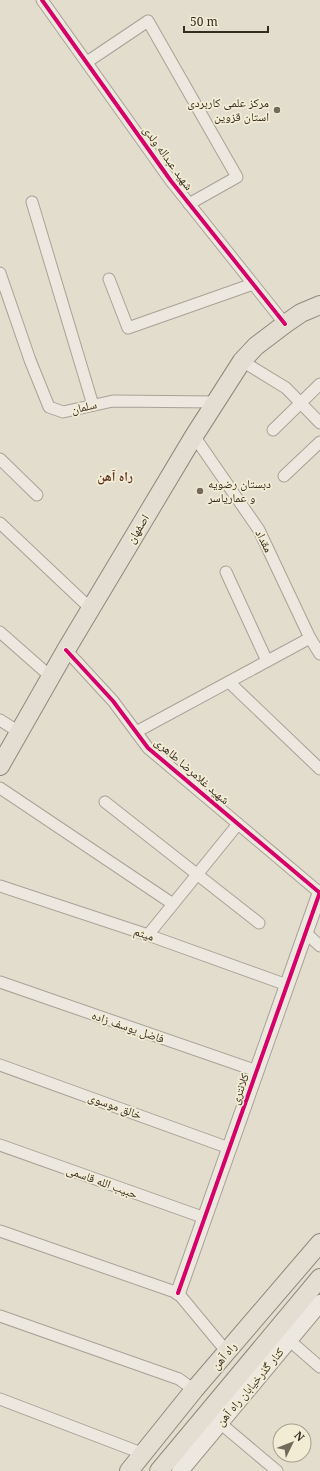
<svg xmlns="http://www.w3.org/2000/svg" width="320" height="1471" font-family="'Noto Serif','Noto Naskh Arabic',serif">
  <rect width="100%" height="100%" fill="#e3ddce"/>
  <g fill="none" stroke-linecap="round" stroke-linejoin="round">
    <!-- minor casing -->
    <g stroke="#a8a297" stroke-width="13">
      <g id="minor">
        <path d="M42,0L171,181L285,324"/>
        <path d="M87,62L148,21L237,177L189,204"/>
        <path d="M32,202L93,405"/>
        <path d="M0,273L30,360L49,407L63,412L113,401L216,402"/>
        <path d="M109,279L128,328L253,284"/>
        <path d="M242,361L286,388L320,423"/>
        <path d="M273,430L320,384"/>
        <path d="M194,436L259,530L310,638L320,654"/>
        <path d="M0,459L37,495"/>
        <path d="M284,476L320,442"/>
        <path d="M0,523L91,609"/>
        <path d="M226,572L267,661"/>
        <path d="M0,632L51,677"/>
        <path d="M66,650L113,701L148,748L320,893"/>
        <path d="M229,682L320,769"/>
        <path d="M0,720L19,732"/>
        <path d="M136,732L310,638"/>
        <path d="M0,788L173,904"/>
        <path d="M105,802L259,923"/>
        <path d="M0,886L148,935L287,985"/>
        <path d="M306,933L320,946"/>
        <path d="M148,935L238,824"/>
        <path d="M0,982L257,1071"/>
        <path d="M0,1065L229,1148"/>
        <path d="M0,1145L205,1218"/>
        <path d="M0,1231L178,1293L227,1352"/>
        <path d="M0,1316L179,1379L194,1390"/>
        <path d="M289,1340L320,1367"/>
        <path d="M0,1399L144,1454"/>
        <path d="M220,1423L277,1471"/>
      </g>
    </g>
    <!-- tertiary casing -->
    <g stroke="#a8a297" stroke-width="16">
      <path id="tertiary" d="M178,1293L320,892"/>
    </g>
    <!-- secondary casing -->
    <g stroke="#989287" stroke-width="18">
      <path id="secondary" d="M180,1471L320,1303"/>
    </g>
    <!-- primary casing -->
    <g stroke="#8e887e" stroke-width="20">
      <g id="primary">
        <path d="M0,766L66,650L194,436L242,361L256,346L285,324L301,313L320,305"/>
        <path d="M129,1471L194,1390L320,1243"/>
        <path d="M159,1471L320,1278"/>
      </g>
    </g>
    <!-- minor -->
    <use href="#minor" stroke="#ece8e0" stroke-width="11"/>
    <!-- tertiary -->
    <use href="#tertiary" stroke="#ece8e0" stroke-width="14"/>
    <!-- secondary -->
    <use href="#secondary" stroke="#ece8e0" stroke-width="16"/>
    <!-- primary -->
    <use href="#primary" stroke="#e3ded1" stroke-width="18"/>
    <!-- cycleway casing -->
    <g stroke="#f3ecd5" stroke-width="6">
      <g id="cycleway">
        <path d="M42,0L171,181L285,324"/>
        <path d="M66,650L113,701L148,748L320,893"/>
        <path d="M178,1293L320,892"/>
      </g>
    </g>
    <!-- cycleway -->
    <use href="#cycleway" stroke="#d6006c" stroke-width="4"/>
  </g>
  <!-- markers -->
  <g fill="#736a5d" stroke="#f3ecd5" stroke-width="1.5">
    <circle cx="277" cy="110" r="4"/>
    <circle cx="200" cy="491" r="4"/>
  </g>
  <g text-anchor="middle" stroke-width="3.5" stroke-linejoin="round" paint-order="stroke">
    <!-- poi labels -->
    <g font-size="12" fill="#372c20" stroke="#f3ecd5" text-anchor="end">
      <text x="269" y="107">مرکز علمی کاربردی<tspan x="269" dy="14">استان قزوین</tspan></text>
      <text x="208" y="488" text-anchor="start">دبستان رضویه<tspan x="208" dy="14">و عماریاسر</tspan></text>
    </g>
    <!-- street labels -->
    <g font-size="12" fill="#372c20" stroke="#f3ecd5">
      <text transform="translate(168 158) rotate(54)" y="4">شهید عبداله ولدی</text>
      <text transform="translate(84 407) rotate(-12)" y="4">سلمان</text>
      <text transform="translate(138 529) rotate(-59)" y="4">اصفهان</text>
      <text transform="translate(264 541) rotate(63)" y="4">مقداد</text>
      <text transform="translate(192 771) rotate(41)" y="4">شهید غلامرضا طاهری</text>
      <text transform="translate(144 934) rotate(19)" y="4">میثم</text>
      <text transform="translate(128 1027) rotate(19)" y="4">فاضل یوسف زاده</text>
      <text transform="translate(240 1089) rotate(-70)" y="4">کلانتری</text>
      <text transform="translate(115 1106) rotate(20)" y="4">خالق موسوی</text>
      <text transform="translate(102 1182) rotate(20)" y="4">حبیب الله قاسمی</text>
      <text transform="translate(224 1356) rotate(-50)" y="4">راه آهن</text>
      <text transform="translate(250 1387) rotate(-50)" y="4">کنار گذرخیابان راه آهن</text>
    </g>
    <!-- neighbourhood labels -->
    <g font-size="13" font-weight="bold" fill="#603122" stroke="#f3ecd5">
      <text x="115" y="481">راه آهن</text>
    </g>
  </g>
  <!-- north arrow -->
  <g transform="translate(292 1443) rotate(47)"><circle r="19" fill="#f3ecd5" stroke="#a89f8d"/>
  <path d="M0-3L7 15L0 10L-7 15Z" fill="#736a5d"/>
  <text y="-6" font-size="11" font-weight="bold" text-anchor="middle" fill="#372c20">N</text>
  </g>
  <!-- scale -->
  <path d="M184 26v6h84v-6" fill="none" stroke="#372c20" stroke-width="2"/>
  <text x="190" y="26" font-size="12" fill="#372c20" stroke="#f3ecd5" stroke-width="3" paint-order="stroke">50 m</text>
</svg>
